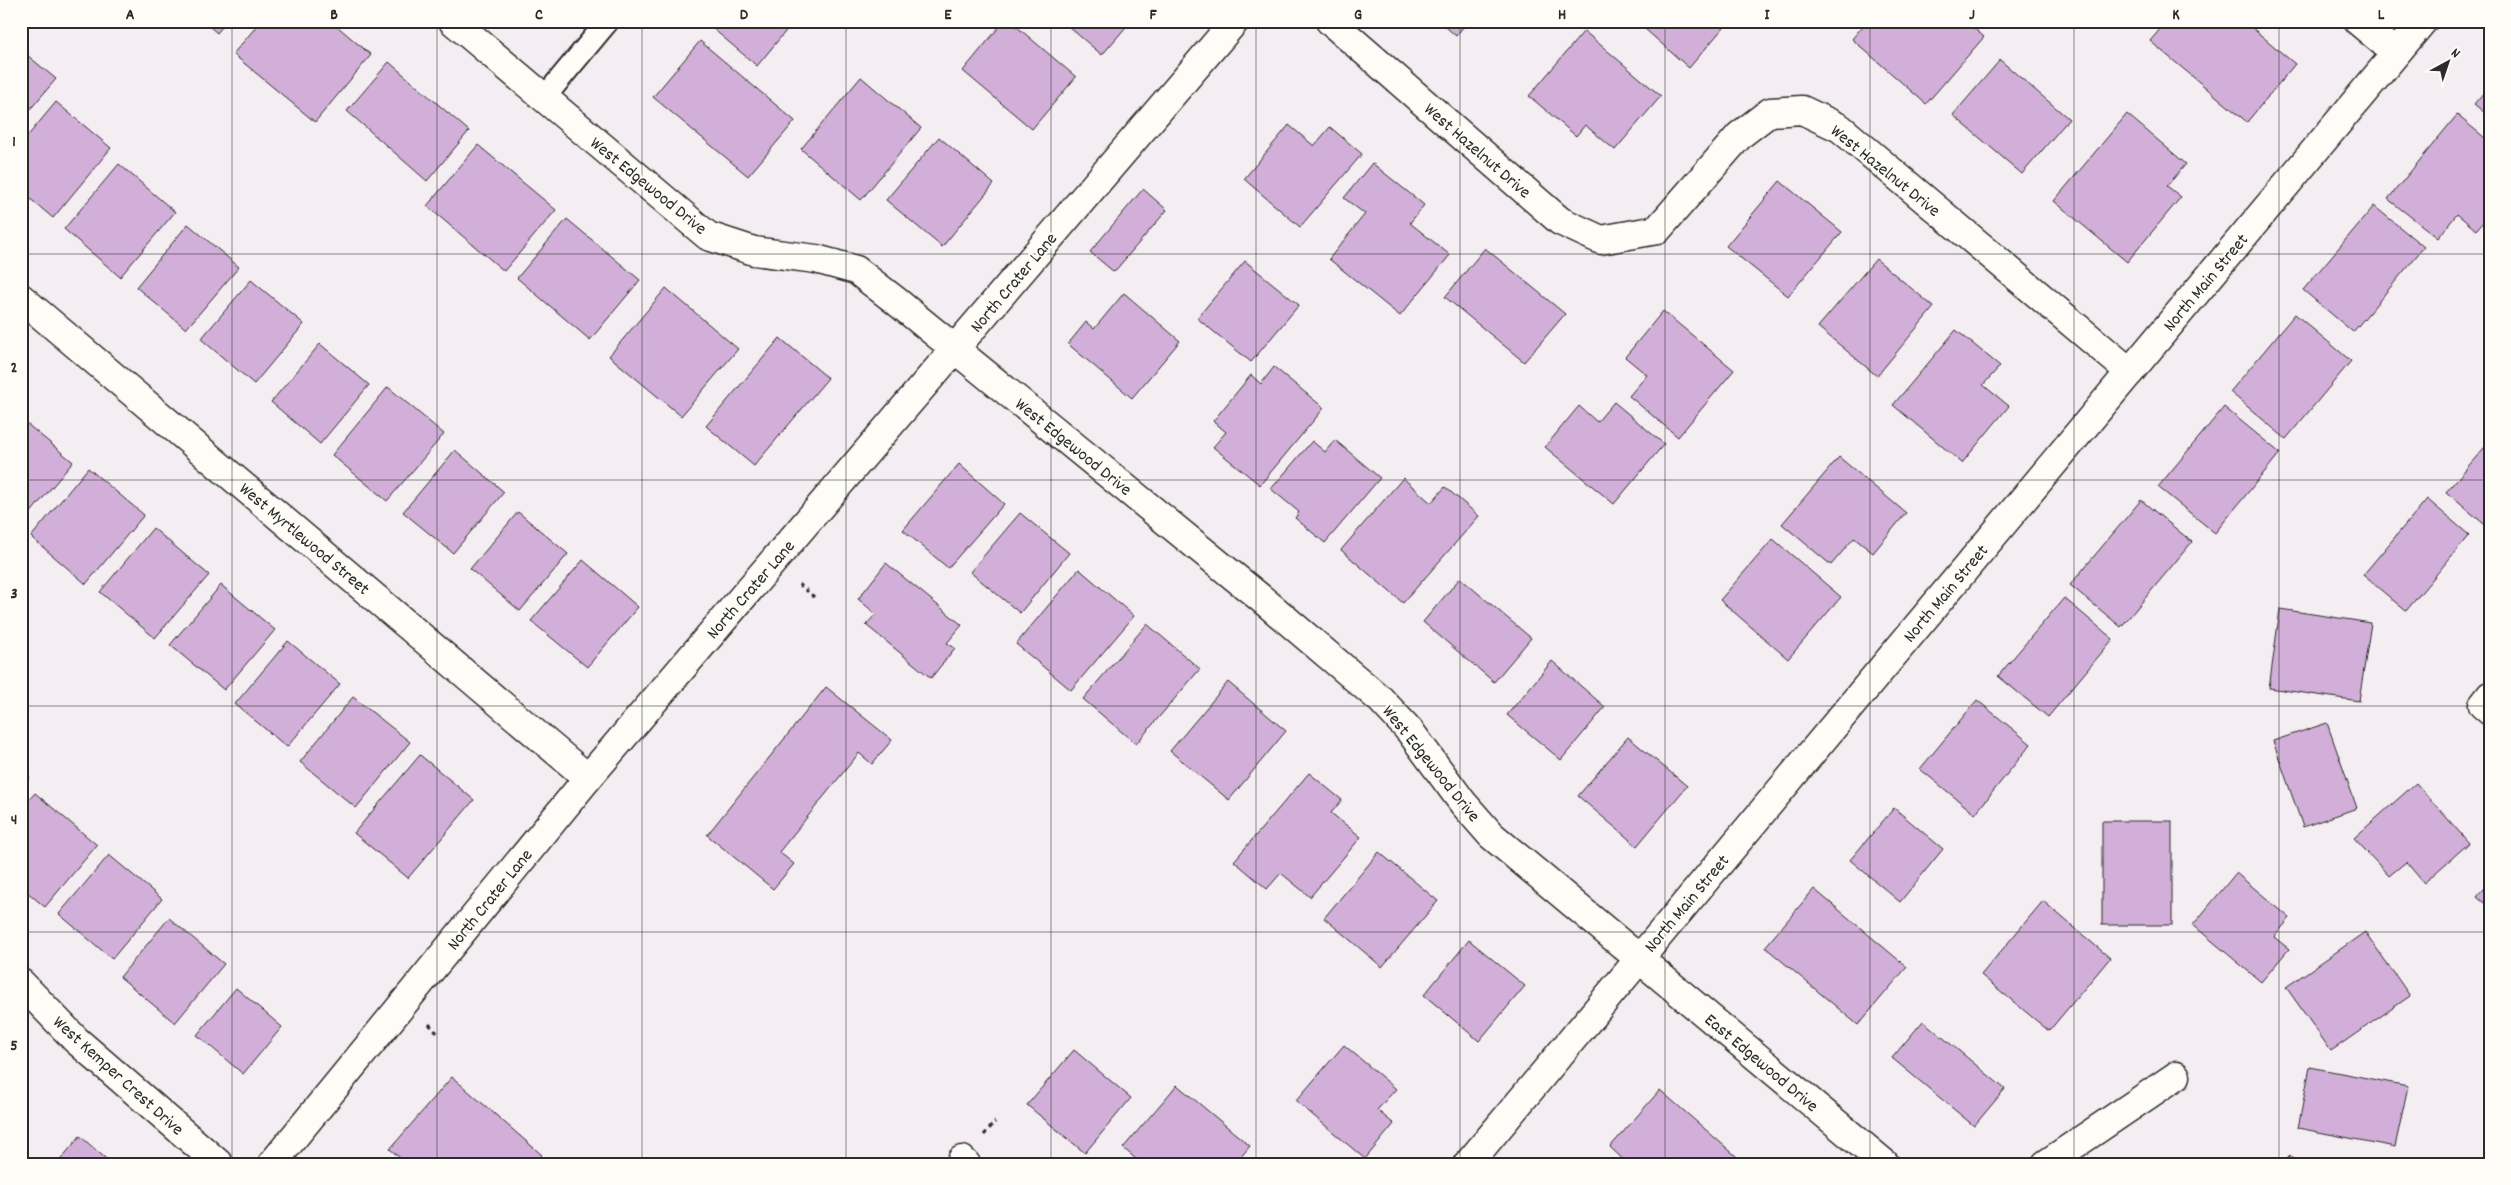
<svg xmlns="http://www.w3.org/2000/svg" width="2511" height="1185" font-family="Dekko,sans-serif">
  <rect width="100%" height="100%" fill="#f4edf1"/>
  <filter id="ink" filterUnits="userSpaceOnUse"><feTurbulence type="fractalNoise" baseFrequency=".02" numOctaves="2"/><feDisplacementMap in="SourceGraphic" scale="10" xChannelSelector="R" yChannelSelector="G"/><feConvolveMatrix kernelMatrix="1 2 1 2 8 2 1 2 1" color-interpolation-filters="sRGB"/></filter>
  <g filter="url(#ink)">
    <!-- building -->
    <g fill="#d2afd9" stroke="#2b2b2b">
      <path d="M203,21H227L217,33Z"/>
      <path d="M261,21H331L371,55L315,122L233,54Z"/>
      <path d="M704,21H794L757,66Z"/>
      <path d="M1004,21H1010L1076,77L1032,129L963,71Z"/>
      <path d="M1062,21H1131L1102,55Z"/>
      <path d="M1439,21H1468L1456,36Z"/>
      <path d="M1636,21H1729L1689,68Z"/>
      <path d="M1867,21H1966L1984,37L1926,104L1852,39Z"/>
      <path d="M2167,21H2244L2295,64L2247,122L2150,41Z"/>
      <path d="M1584,31L1661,96L1615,150L1585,125L1576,136L1529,96Z"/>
      <path d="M700,41L795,121L748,176L653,97Z"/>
      <path d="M21,50L56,79L21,120Z"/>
      <path d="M2000,60L2069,119L2022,174L1953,115Z"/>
      <path d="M389,62L469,131L427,181L347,111Z"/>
      <path d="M861,77L921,128L861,200L801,149Z"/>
      <path d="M2490,85V117L2474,104Z"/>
      <path d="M56,102L111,148L53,218L21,191V144Z"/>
      <path d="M2127,114L2186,164L2167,186L2181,197L2127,262L2054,201Z"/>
      <path d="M2457,115L2490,142V214L2476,230L2457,214L2438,238L2388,199Z"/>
      <path d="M1289,125L1314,146L1330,127L1362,154L1300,227L1244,179Z"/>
      <path d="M939,137L994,184L942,247L886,200Z"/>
      <path d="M478,145L556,210L504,271L427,206Z"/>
      <path d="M1372,163L1424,205L1410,223L1450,255L1400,316L1329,259L1365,214L1344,198Z"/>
      <path d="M119,164L175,212L120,277L64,229Z"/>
      <path d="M1780,181L1842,232L1788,296L1726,246Z"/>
      <path d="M1143,189L1167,210L1114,272L1090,252Z"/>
      <path d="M2374,206L2424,247L2353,332L2303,290Z"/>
      <path d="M567,219L640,280L590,340L517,278Z"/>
      <path d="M188,224L239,267L186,329L136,287Z"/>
      <path d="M1485,248L1565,314L1524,362L1445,297Z"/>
      <path d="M1876,259L1934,307L1877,376L1818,327Z"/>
      <path d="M1245,261L1299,305L1251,362L1197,318Z"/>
      <path d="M251,280L304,324L254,384L201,339Z"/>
      <path d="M666,288L738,349L681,416L609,356Z"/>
      <path d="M1124,293L1180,341L1132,398L1068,344L1086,322L1094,329Z"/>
      <path d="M1663,311L1734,370L1678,437L1629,396L1647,375L1625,357Z"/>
      <path d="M2295,314L2351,361L2286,439L2230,392Z"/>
      <path d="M1956,330L2000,366L1983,385L2009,406L1962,463L1893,405Z"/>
      <path d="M780,338L828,378L754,466L706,426Z"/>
      <path d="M320,344L369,385L320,444L271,402Z"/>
      <path d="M1274,367L1324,408L1260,485L1213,447L1226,432L1213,421L1251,375L1261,384Z"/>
      <path d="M388,387L444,434L387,501L332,455Z"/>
      <path d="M1614,402L1664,444L1614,504L1545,447L1579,406L1597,422Z"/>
      <path d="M2224,407L2280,453L2215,533L2158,487Z"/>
      <path d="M21,419L73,462L23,522L21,521Z"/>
      <path d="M1335,440L1380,478L1325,543L1295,518L1299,512L1271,489L1312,441L1325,452Z"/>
      <path d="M2490,441V529L2446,492Z"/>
      <path d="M455,450L504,492L453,553L403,512Z"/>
      <path d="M1839,457L1906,513L1873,553L1854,538L1831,565L1782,524Z"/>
      <path d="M959,464L1004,504L948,568L903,530Z"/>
      <path d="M88,468L144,515L86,584L31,537Z"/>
      <path d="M1403,478L1431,503L1445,487L1479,516L1403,603L1341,550Z"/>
      <path d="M2427,499L2469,535L2406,611L2363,575Z"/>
      <path d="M2141,500L2192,542L2121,627L2070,585Z"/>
      <path d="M518,512L568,554L520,611L470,569Z"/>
      <path d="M1020,513L1069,553L1020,613L970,572Z"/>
      <path d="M153,528L209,575L155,638L100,592Z"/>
      <path d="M1773,539L1841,597L1788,659L1720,600Z"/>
      <path d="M583,560L638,607L587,667L531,621Z"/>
      <path d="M886,563L962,625L947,643L955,648L931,678L866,625L876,614L858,599Z"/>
      <path d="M1079,569L1134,616L1071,690L1016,644Z"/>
      <path d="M1460,578L1531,638L1494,682L1423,622Z"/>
      <path d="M221,585L275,630L224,690L170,645Z"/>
      <path d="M2064,598L2113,639L2048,717L1998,676Z"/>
      <path d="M2280,609L2371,623L2359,701L2269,688Z"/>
      <path d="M1147,624L1200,669L1136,744L1083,699Z"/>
      <path d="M288,641L340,684L287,747L235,704Z"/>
      <path d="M1552,661L1605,707L1561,760L1507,715Z"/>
      <path d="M1228,682L1286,731L1229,800L1170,751Z"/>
      <path d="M826,687L892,740L872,764L859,753L779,852L794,864L773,889L707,835Z"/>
      <path d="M353,697L410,742L356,808L300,762Z"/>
      <path d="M1977,700L2031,744L1975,814L1920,769Z"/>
      <path d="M2327,723L2357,808L2303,827L2273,741Z"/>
      <path d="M1628,737L1687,786L1637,846L1578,796Z"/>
      <path d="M420,755L474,800L408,878L354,833Z"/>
      <path d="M21,769L30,777L21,787Z"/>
      <path d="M1309,773L1342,800L1331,813L1361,837L1310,897L1281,873L1267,889L1234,861Z"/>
      <path d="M2416,783L2469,843L2424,883L2406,862L2389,876L2354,838Z"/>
      <path d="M35,793L97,845L45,907L21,887V809Z"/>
      <path d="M1894,808L1943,849L1900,902L1850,860Z"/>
      <rect x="2102" y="821" width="70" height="104"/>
      <path d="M1379,852L1438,901L1382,967L1324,918Z"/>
      <path d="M109,855L162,899L112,959L59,914Z"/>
      <path d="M2236,873L2290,918L2274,937L2289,949L2261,982L2193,925Z"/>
      <path d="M2490,882V908L2477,897Z"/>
      <path d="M1814,889L1907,967L1858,1025L1765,947Z"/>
      <path d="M2043,901L2110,958L2049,1031L1981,975Z"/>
      <path d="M169,918L224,964L175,1023L120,977Z"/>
      <path d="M2365,932L2410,996L2331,1051L2286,987Z"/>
      <path d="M1469,940L1525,986L1479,1041L1424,995Z"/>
      <path d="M236,988L282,1027L243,1074L197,1035Z"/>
      <path d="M1923,1021L2005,1089L1974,1126L1892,1058Z"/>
      <path d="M1344,1045L1396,1089L1377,1110L1394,1124L1365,1159L1296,1101Z"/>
      <path d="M1074,1050L1131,1098L1085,1153L1027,1105Z"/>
      <path d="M2310,1067L2408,1086L2395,1147L2298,1128Z"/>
      <path d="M452,1077L542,1155L534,1164H407L390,1149Z"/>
      <path d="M1177,1085L1250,1146L1235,1164H1142L1123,1148Z"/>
      <path d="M1660,1090L1744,1163L1743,1164H1628L1610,1147Z"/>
      <path d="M80,1136L112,1164H57Z"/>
      <path d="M2290,1155L2298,1164H2281Z"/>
    </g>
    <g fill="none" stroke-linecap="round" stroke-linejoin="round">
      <!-- lane casing -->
      <g stroke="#2b2b2b" stroke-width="25">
        <path id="lane" d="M544,98L608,21"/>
      </g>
      <!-- street casing -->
      <g stroke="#2b2b2b" stroke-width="31">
        <g id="street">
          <path d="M453,21L708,236L754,251L816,259L856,270L896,301L1269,605L1381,700L1409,730L1463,803L1491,835L1885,1164"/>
          <path d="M1330,21L1560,221L1601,240L1657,230L1740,135L1770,112L1802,110L1840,128L2130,372"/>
          <path d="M2358,21L2395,52"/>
          <path d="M21,298L588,778"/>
          <path d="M2490,696L2483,705L2490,711"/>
          <path d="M21,983L76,1040L219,1164"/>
          <path d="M962,1160L966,1164"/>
          <path d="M272,1164L588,778L1235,21"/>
          <path d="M2046,1164L2176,1076"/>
        </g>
      </g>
      <!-- secondary casing -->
      <g stroke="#2b2b2b" stroke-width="31">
        <path id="secondary" d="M1468,1164L2423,21"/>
      </g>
      <!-- path -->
      <g stroke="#2b2b2b" stroke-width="3" stroke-dasharray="4 4" stroke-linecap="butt">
        <path d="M799,584L814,597"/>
        <path d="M429,1024L439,1035"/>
        <path d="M984,1135L995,1122"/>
      </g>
      <!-- lane -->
      <use href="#lane" stroke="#fdfcf7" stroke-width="21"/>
      <!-- street -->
      <use href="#street" stroke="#fdfcf7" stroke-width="28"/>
      <!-- secondary -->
      <use href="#secondary" stroke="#fdfcf7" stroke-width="28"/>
    </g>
  </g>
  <!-- grid -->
  <path fill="none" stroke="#2b2b2b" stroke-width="1" stroke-opacity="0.55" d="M232,21V1164M437,21V1164M642,21V1164M846,21V1164M1051,21V1164M1256,21V1164M1460,21V1164M1665,21V1164M1870,21V1164M2074,21V1164M2279,21V1164M21,254H2490M21,480H2490M21,706H2490M21,932H2490"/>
  <g text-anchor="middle" stroke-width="4.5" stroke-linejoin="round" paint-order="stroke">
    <!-- street labels -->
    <g font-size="18" fill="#2b2b2b" stroke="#fdfcf7">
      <text transform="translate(1478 150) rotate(41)" y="6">West Hazelnut Drive</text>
      <text transform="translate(1886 170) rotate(39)" y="6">West Hazelnut Drive</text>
      <text transform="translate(649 185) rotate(39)" y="6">West Edgewood Drive</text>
      <text transform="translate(1013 282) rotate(-50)" y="6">North Crater Lane</text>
      <text transform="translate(2205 282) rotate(-50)" y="6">North Main Street</text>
      <text transform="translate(1074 446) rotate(39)" y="6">West Edgewood Drive</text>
      <text transform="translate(305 538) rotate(40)" y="6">West Myrtlewood Street</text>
      <text transform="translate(750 589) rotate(-49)" y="6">North Crater Lane</text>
      <text transform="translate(1945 593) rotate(-50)" y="6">North Main Street</text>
      <text transform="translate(1432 763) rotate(51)" y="6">West Edgewood Drive</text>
      <text transform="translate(489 899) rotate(-51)" y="6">North Crater Lane</text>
      <text transform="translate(1686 903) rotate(-50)" y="6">North Main Street</text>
      <text transform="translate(1762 1062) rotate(40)" y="6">East Edgewood Drive</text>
      <text transform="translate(119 1075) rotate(42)" y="6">West Kemper Crest Drive</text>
    </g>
  </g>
  <!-- margin -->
  <rect width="2511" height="1185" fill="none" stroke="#fdfcf7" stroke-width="55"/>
  <!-- north arrow -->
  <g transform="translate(2448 62) rotate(40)" stroke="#fdfcf7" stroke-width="4" paint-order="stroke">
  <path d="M0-4L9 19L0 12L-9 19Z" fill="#2b2b2b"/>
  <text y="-8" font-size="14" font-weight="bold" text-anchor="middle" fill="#2b2b2b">N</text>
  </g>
  <rect x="28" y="28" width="2456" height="1130" fill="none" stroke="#2b2b2b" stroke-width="2"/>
  <g font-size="16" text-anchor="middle" font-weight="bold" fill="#2b2b2b">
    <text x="130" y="19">A</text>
    <text x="334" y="19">B</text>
    <text x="539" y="19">C</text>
    <text x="744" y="19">D</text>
    <text x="948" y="19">E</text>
    <text x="1153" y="19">F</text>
    <text x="1358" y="19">G</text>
    <text x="1562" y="19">H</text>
    <text x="1767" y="19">I</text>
    <text x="1972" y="19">J</text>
    <text x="2176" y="19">K</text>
    <text x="2381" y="19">L</text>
    <text x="14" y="146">1</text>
    <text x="14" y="372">2</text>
    <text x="14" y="598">3</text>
    <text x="14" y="824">4</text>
    <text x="14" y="1050">5</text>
  </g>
</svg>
